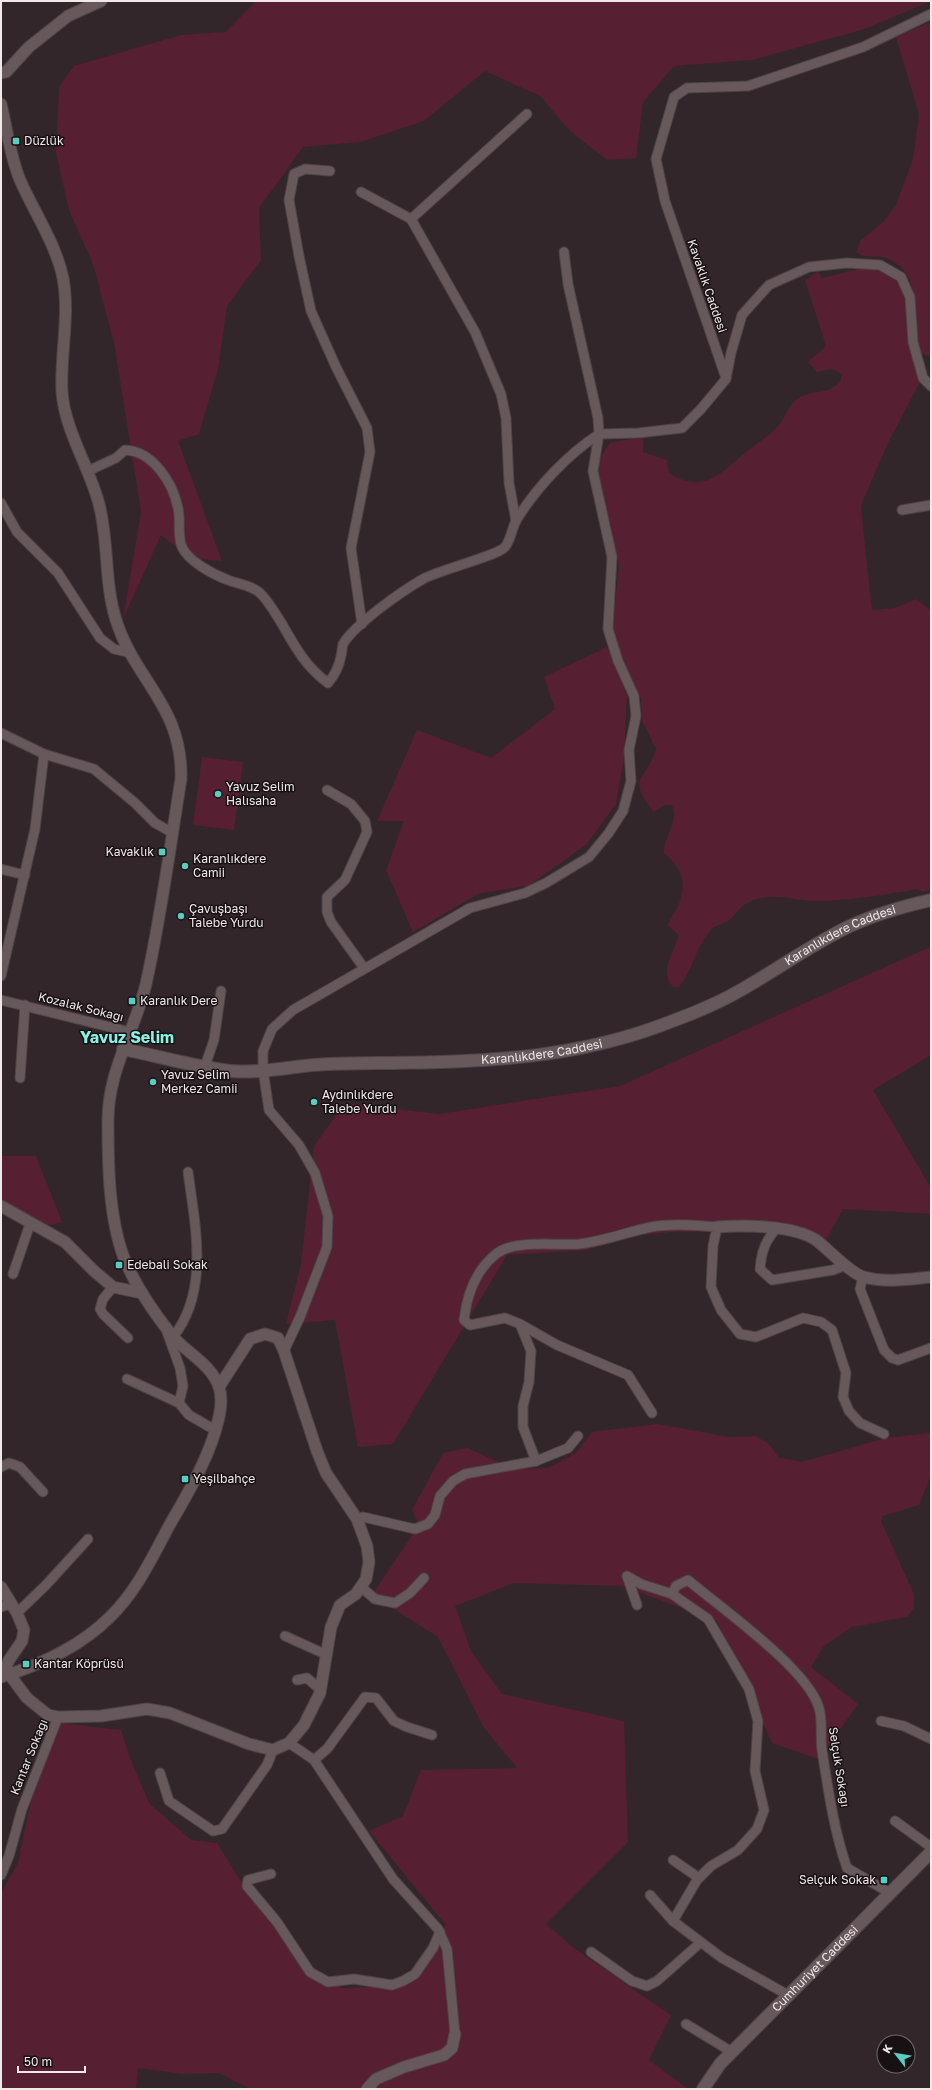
<svg xmlns="http://www.w3.org/2000/svg" width="932" height="2090" font-family="'Golos Text',sans-serif">
  <rect width="100%" height="100%" fill="#33262a"/>
  <!-- green -->
  <g fill="#561f32">
    <path d="M256,1H931L865,29L752,60L674,66L643,102L636,158L607,160L570,131L540,96L485,71L424,121L360,142L303,147L259,208L261,260L227,306L218,369L199,434L178,441L222,561L190,558L161,535L123,619L141,511L114,343L93,264L69,210L56,153L59,87L74,66L181,35L226,32Z"/>
    <path d="M931,22V354L927,356L921,353L918,347C912,319 923,276 891,260C880,253 868,261 856,252L861,240L883,222L896,205L913,159L919,114L896,37Z"/>
    <path d="M859,269C867,269 879,268 886,272C910,285 906,319 910,340C912,354 917,368 920,382L888,443L862,503L861,509L872,610L895,608L916,599L931,611V890L923,892L917,889C885,895 853,900 820,901C794,902 770,889 746,904C739,908 736,914 731,919C725,924 718,924 712,929C696,945 693,970 679,987H673C658,972 674,953 679,935L668,926C670,918 675,913 678,906C688,883 682,869 664,853C663,836 680,822 672,805H665L654,812C625,776 646,782 656,749L642,721L641,698L627,674L612,631L619,566L598,469L602,455L610,443L624,440L644,438L643,452L667,460L669,473C706,497 724,469 751,448C760,441 772,434 779,425C786,417 788,406 796,400C812,388 824,397 840,382L842,375C833,367 828,370 817,372L808,362L826,346L805,280L818,272L822,278Z"/>
    <path d="M607,647L627,695L624,758L616,804L587,844L528,886L480,893L413,932L386,870L404,821H377L417,730L491,758L555,709L544,677Z"/>
    <path d="M202,757L243,762L234,830L193,825Z"/>
    <path d="M930,947L931,1055L873,1090L931,1188V1214L843,1209L821,1250L787,1230L671,1232L641,1235L586,1250L507,1255L393,1444L358,1447L335,1320L286,1324L301,1264L314,1146L345,1103L439,1114L620,1086Z"/>
    <path d="M1,1156H36L62,1222L38,1229L1,1205Z"/>
    <path d="M657,1424L729,1437L756,1436L769,1444L779,1458L802,1462L886,1438L931,1433V1475L919,1505L883,1516L881,1521L914,1594V1608L907,1617L852,1627L823,1647L811,1667L858,1704L819,1759L772,1743L717,1621L622,1586L514,1583L455,1606L471,1651L502,1694L624,1721L628,1842L546,1924L575,1949L671,2015L649,2060L688,2089H250L219,2073L184,2074L138,2068L136,2089H1V1893L18,1863L34,1786L59,1723L121,1730L130,1758L149,1803L191,1840L217,1843L244,1886L311,1967L342,1988L400,1986L446,1925L369,1831L403,1816L421,1770L517,1768L484,1728L438,1637L372,1595L419,1525L412,1510L443,1453L468,1448L513,1469L548,1468L576,1453L592,1432Z"/>
  </g>
  <g fill="none" stroke-linecap="round" stroke-linejoin="round">
    <!-- minor casing -->
    <g stroke="#4e4346" stroke-width="11">
      <g id="minor">
        <path d="M330,171L305,169L294,174L289,200L299,256L311,311L336,367L367,428L370,452L351,548L362,624"/>
        <path d="M361,192L411,219"/>
        <path d="M726,378L665,201L656,159L674,97L687,88L748,86L863,47L931,14"/>
        <path d="M88,471L116,458L125,450C153,451 173,483 178,508C181,521 177,536 182,547C188,561 214,575 228,580C238,584 250,585 259,592C268,600 275,613 282,624C295,647 306,667 328,683C335,675 339,667 341,656C342,653 342,648 343,644C355,624 402,591 423,579C439,570 497,556 505,547C511,540 512,527 517,519C537,487 567,455 599,434L598,418L568,284L564,252"/>
        <path d="M1,503L17,532L58,573L100,638L114,649L131,653"/>
        <path d="M902,510L931,505"/>
        <path d="M516,521L509,483L506,418L501,394L475,332L411,219L527,114"/>
        <path d="M1,733L44,754L94,769L135,803L155,823L173,833"/>
        <path d="M327,790L351,804L365,821L367,832L345,880L327,897V912L331,922L364,968"/>
        <path d="M1,869L25,875"/>
        <path d="M1,976L35,829L44,754"/>
        <path d="M1,1000L130,1032"/>
        <path d="M205,1066L214,1040L221,991"/>
        <path d="M20,1078L25,1005"/>
        <path d="M777,1228C765,1240 761,1253 760,1269L772,1280L833,1270L846,1265"/>
        <path d="M13,1274L30,1224"/>
        <path d="M863,1277L860,1289L884,1350L892,1358L898,1360L931,1348"/>
        <path d="M113,1287L103,1299L100,1309L103,1314L128,1338"/>
        <path d="M520,1324L557,1345L628,1375L652,1413"/>
        <path d="M167,1332L180,1368L183,1386L179,1403"/>
        <path d="M173,1337C210,1291 195,1225 188,1172"/>
        <path d="M284,1351L300,1317L327,1247L328,1216L315,1173L299,1145L269,1110L263,1070V1051L272,1029L293,1010L470,908L525,893L546,883L589,857L608,834L623,811L631,781L629,750L636,716L634,696L618,661L608,629L612,557L593,471L599,434L638,433L682,428L701,409L726,379L731,353L742,315L769,285L809,267L847,263L880,265L901,277L910,297L913,342L923,378L931,386"/>
        <path d="M127,1379L179,1403L189,1415L215,1430"/>
        <path d="M536,1461L523,1427V1406L529,1382L531,1351L520,1324L505,1318L470,1325L464,1320C467,1294 476,1270 496,1254C514,1239 557,1246 579,1244C604,1241 627,1232 651,1227C672,1223 696,1225 717,1227L713,1246L711,1287L721,1310L740,1334L756,1337L803,1318L821,1322L832,1330L846,1373L843,1397L849,1411L860,1423L884,1434"/>
        <path d="M1,1467L9,1463L20,1467L43,1492"/>
        <path d="M357,1519L363,1517L415,1529L428,1524L435,1515L440,1496L453,1481L465,1474L536,1461L568,1448L578,1436"/>
        <path d="M361,1587L375,1599L395,1603L410,1593L424,1578"/>
        <path d="M637,1605L627,1576L641,1584L672,1594"/>
        <path d="M1,1607L11,1604"/>
        <path d="M17,1613L46,1585L88,1539"/>
        <path d="M285,1636L327,1655"/>
        <path d="M297,1680L307,1678L321,1690"/>
        <path d="M881,1721L904,1726L931,1739"/>
        <path d="M289,1743L314,1760L393,1879L438,1929L447,1949L455,2034"/>
        <path d="M314,1760L327,1749L365,1697L376,1698L394,1721L407,1727L432,1735"/>
        <path d="M160,1773L169,1801L213,1831L222,1829L267,1765L273,1750"/>
        <path d="M895,1821L931,1847"/>
        <path d="M673,1860L699,1878"/>
        <path d="M271,1874L248,1880L247,1886L277,1922L310,1972L328,1982L354,1979L392,1985L403,1981L415,1974L433,1948L440,1932"/>
        <path d="M1,1875L9,1856L22,1809L58,1717"/>
        <path d="M650,1895L673,1921L722,1958L788,1995"/>
        <path d="M673,1921L697,1880L711,1866L738,1850L757,1829L764,1810L755,1771L758,1721L749,1689L708,1619L672,1594L676,1586L688,1580C721,1608 808,1669 819,1708C823,1721 820,1737 822,1750C828,1789 834,1831 847,1868L890,1893"/>
        <path d="M591,1952L632,1981L647,1986L657,1981L700,1943"/>
        <path d="M686,2024L732,2052"/>
      </g>
    </g>
    <!-- tertiary casing -->
    <g stroke="#4e4346" stroke-width="13">
      <g id="tertiary">
        <path d="M1,73L6,72L29,47L68,16L101,1"/>
        <path d="M1,104C7,129 10,156 20,180C34,212 56,244 63,278C70,317 60,354 62,392C65,431 89,466 99,504C109,542 104,582 116,620C135,681 183,706 181,779C170,847 161,917 146,984C134,1034 107,1071 108,1124C108,1166 109,1218 124,1258C135,1285 152,1310 170,1333C184,1352 211,1363 219,1387C222,1396 221,1408 219,1417C211,1455 188,1493 169,1526C152,1558 136,1592 110,1617C80,1647 40,1665 1,1677"/>
        <path d="M1,1206L65,1242L94,1271L113,1287L142,1293"/>
        <path d="M717,1227C744,1225 793,1225 816,1240C828,1249 851,1274 864,1277C885,1283 910,1279 931,1277"/>
        <path d="M1,1587L17,1613L24,1630L22,1641L9,1660L6,1667L9,1674L27,1698L48,1715L58,1717L101,1716L147,1709L170,1713L249,1744L273,1750L289,1743L304,1725L320,1693L331,1627L340,1605L356,1594L366,1579L369,1562L367,1546L357,1519L326,1473L317,1451L284,1351L278,1338L265,1334L250,1339L219,1387"/>
        <path d="M367,2089L376,2079L404,2067L444,2055L452,2048L455,2034"/>
      </g>
    </g>
    <!-- secondary casing -->
    <g stroke="#4e4346" stroke-width="14">
      <g id="secondary">
        <path id="s1" d="M123,1049C158,1056 195,1067 231,1071C263,1074 296,1065 328,1064C450,1061 559,1067 675,1020C697,1012 720,1002 741,990C778,969 812,944 850,926C876,914 904,906 931,900"/>
        <path id="s2" d="M703,2089L720,2064L931,1852"/>
      </g>
    </g>
    <!-- minor -->
    <use href="#minor" stroke="#67585c" stroke-width="9"/>
    <!-- tertiary -->
    <use href="#tertiary" stroke="#67585c" stroke-width="11"/>
    <!-- secondary -->
    <use href="#secondary" stroke="#67585c" stroke-width="12"/>
  </g>
  <!-- markers -->
  <g fill="#58cec0" stroke="#171113" stroke-width="1.5">
    <rect x="12" y="137" width="8" height="8" rx="2"/>
    <circle cx="218" cy="794" r="4"/>
    <rect x="158" y="848" width="8" height="8" rx="2"/>
    <circle cx="185" cy="866" r="4"/>
    <circle cx="181" cy="916" r="4"/>
    <rect x="128" y="997" width="8" height="8" rx="2"/>
    <circle cx="153" cy="1082" r="4"/>
    <circle cx="314" cy="1102" r="4"/>
    <rect x="115" y="1261" width="8" height="8" rx="2"/>
    <rect x="181" y="1475" width="8" height="8" rx="2"/>
    <rect x="22" y="1660" width="8" height="8" rx="2"/>
    <rect x="880" y="1876" width="8" height="8" rx="2"/>
  </g>
  <g text-anchor="middle" stroke-width="3" stroke-linejoin="round" paint-order="stroke">
    <!-- poi labels -->
    <g font-size="12" fill="#f1e8ea" stroke="#171113" text-anchor="start">
      <text x="24" y="145">Düzlük</text>
      <text x="226" y="791">Yavuz Selim<tspan x="226" dy="14">Halısaha</tspan></text>
      <text x="154" y="856" text-anchor="end">Kavaklık</text>
      <text x="193" y="863">Karanlıkdere<tspan x="193" dy="14">Camii</tspan></text>
      <text x="189" y="913">Çavuşbaşı<tspan x="189" dy="14">Talebe Yurdu</tspan></text>
      <text x="140" y="1005">Karanlık Dere</text>
      <text x="161" y="1079">Yavuz Selim<tspan x="161" dy="14">Merkez Camii</tspan></text>
      <text x="322" y="1099">Aydınlıkdere<tspan x="322" dy="14">Talebe Yurdu</tspan></text>
      <text x="127" y="1269">Edebali Sokak</text>
      <text x="193" y="1483">Yeşilbahçe</text>
      <text x="34" y="1668">Kantar Köprüsü</text>
      <text x="876" y="1884" text-anchor="end">Selçuk Sokak</text>
    </g>
    <!-- street labels -->
    <g font-size="12" fill="#f1e8ea" stroke="#171113">
      <text transform="translate(707 286) rotate(71)" y="4">Kavaklık Caddesi</text>
      <text dy="4" stroke="none"><textPath href="#s1" startOffset="746">Karanlıkdere Caddesi</textPath></text>
      <text transform="translate(81 1007) rotate(14)" y="4">Kozalak Sokağı</text>
      <text dy="4" stroke="none"><textPath href="#s1" startOffset="422">Karanlıkdere Caddesi</textPath></text>
      <text transform="translate(29 1757) rotate(-68)" y="4">Kantar Sokağı</text>
      <text transform="translate(839 1767) rotate(81)" y="4">Selçuk Sokağı</text>
      <text dy="4" stroke="none"><textPath href="#s2" startOffset="165">Cumhuriyet Caddesi</textPath></text>
    </g>
    <!-- district labels -->
    <g font-size="16" font-weight="bold" fill="#8af2e5" stroke="#171113">
      <text x="127" y="1043">Yavuz Selim</text>
    </g>
  </g>
  <!-- border -->
  <rect width="932" height="2090" fill="none" stroke="#f1e8ea" stroke-width="4"/>
  <!-- north arrow -->
  <g transform="translate(896 2054) rotate(301)"><circle r="19" fill="#171113" stroke="#6e6769"/>
  <path d="M0-3L7 15L0 10L-7 15Z" fill="#58cec0"/>
  <text y="-6" font-size="11" font-weight="bold" text-anchor="middle" fill="#f1e8ea">K</text>
  </g>
  <!-- scale -->
  <path d="M18 2066v6h67v-6" fill="none" stroke="#f1e8ea" stroke-width="2"/>
  <text x="24" y="2066" font-size="12" fill="#f1e8ea" stroke="#171113" stroke-width="3" paint-order="stroke">50 m</text>
</svg>
